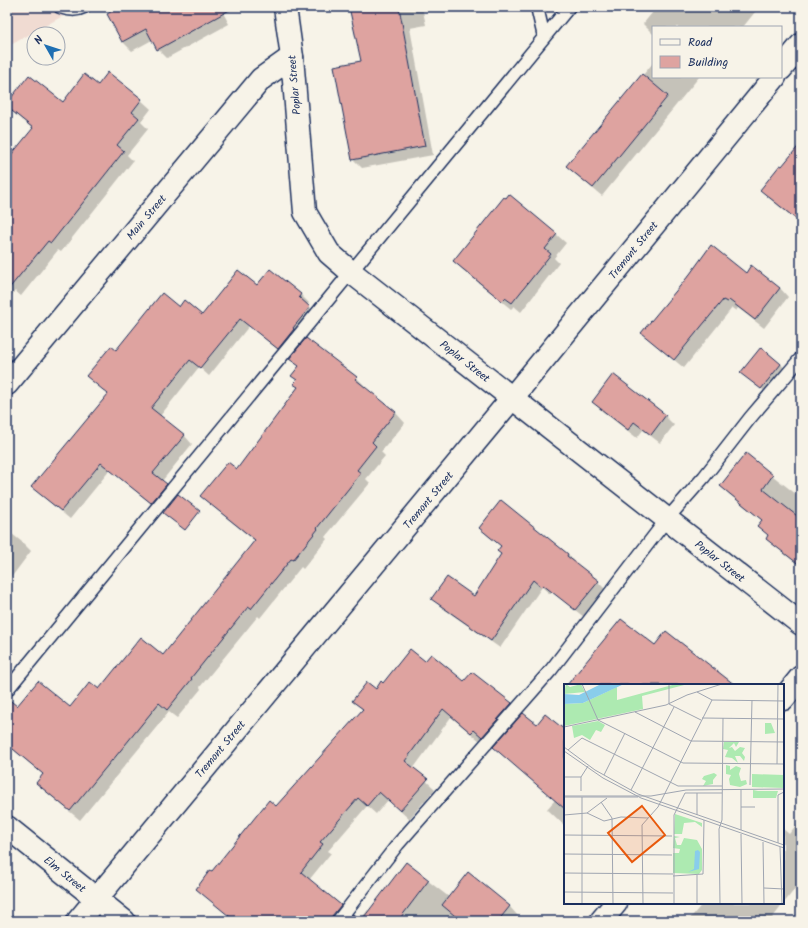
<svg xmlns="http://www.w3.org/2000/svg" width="808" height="928" font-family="Kalam,sans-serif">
  <rect width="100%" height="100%" fill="#f7f3e8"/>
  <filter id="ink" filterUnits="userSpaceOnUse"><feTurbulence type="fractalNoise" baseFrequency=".025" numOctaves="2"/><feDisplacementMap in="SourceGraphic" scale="8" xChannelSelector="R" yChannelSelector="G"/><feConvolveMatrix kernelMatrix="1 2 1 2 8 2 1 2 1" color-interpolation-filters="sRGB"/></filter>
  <g filter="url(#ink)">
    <!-- built -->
    <path fill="#f0dbd2" d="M7,7H79L7,47Z"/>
    <!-- shadow -->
    <g fill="#0003">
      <path d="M122,7H220L229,24L167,58L158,49L152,40L132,51L123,42L108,15Z"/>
      <path d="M350,7H422L426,25L410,28L433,155L362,168L353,159L362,61Z"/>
      <path d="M657,7H759L743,27H653V34L643,24Z"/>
      <path d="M653,63V77H699L602,196L576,175L567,166Z"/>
      <path d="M98,86L141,100L151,109L141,122L148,129L127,155L133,161L61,252L58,250L21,296L15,291L7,301V162L33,129L16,115L7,106V105L63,104Z"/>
      <path d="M801,145V224L770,199L761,190Z"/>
      <path d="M509,196L557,235L566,243L554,258L559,263L521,312L514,306L511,309L463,270L454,261Z"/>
      <path d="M270,270L301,295L309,303L307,305L318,316L287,357L249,326L209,376L199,367L160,416L184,435L192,444L162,481L174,493L160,511L110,470L70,519L41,495L109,395L116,352L179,308L202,316L257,287Z"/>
      <path d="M746,274L780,288L788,297L764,328L738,308L736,311L732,308L684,368L652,342L643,333Z"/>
      <path d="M291,358L356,377L366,387L365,388L396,413L405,423L381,452L385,456L366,479L370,483L325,537L327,539L303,569L301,567L260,618L258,616L200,687L201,689L177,718L169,712L122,769L80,820L46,792L37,783L44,775L7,745V719L70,708L99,691L163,656L255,541L211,505L201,496L237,471L299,388L295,384L297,381L293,376L300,367Z"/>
      <path d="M781,364L785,369L766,392L746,377Z"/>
      <path d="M614,376L665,416L674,425L660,443L643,430L637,438L602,411L593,402Z"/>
      <path d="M746,455L796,494L801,488V567L776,547L767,538L769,536L758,526L763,521L730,495L721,486Z"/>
      <path d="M480,528L568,554L576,563L575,564L598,582L606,590L584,617L552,592L550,594L542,587L500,648L441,607L433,599L475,597L502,555V547L488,536Z"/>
      <path d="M7,530L22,542L31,551L7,583Z"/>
      <path d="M7,612L10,615L7,619Z"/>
      <path d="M426,663L464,683L511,704L519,713L491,745L483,738L480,741L451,717L413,769L435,789L409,819L388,800L376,814L367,806L328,851L331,853L309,880L341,905L349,914L343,921H325L241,856L276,807L363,710L353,701L376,690L383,684Z"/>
      <path d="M537,726L565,731V826L547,809L555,800L503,755Z"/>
      <path d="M801,819V881L770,921H688L703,903H783V829L789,834Z"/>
      <path d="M406,864L449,897L468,874L510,907L518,916L514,921H359L368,910L370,911Z"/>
    </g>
    <!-- building -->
    <g fill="#dea3a0" stroke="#1b2f5e">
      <path d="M120,7H235L157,50L146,29L122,42L107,14Z"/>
      <path d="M349,7H399L425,146L352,160L334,66L361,61Z"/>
      <path d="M108,72L142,99L132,112L139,118L117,145L124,151L51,243L48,241L7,291V160L33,128L7,107V103L29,75L63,102L84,74L98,85Z"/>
      <path d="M642,74L668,96L593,188L566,166Z"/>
      <path d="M801,143V223L760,190L780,165L782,166Z"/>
      <path d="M509,194L557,234L545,249L551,254L512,303L505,298L502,301L453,261L504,197L506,198Z"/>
      <path d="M711,245L746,273L751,265L780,288L755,320L729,300L727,302L723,300L674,360L641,333L690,274Z"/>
      <path d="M270,269L301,294L299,297L310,307L293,328L294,329L278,349L240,319L200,368L190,360L151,408L185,435L153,473L167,484L151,503L101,463L61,511L31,487L108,394L86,376L111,346L116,350L162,293L179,307L184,300L202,315L238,270L257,285Z"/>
      <path d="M306,338L357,377L355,379L396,412L372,442L376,446L357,470L361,473L317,528L318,529L293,560L291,559L251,609L248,607L191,678L192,679L167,710L159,703L112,761V760L70,811L36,783L43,774L7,744V698L17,706L38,681L70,707L90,682L99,689L141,637L163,655L255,540L200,496L228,462L237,469L298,387L293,384L297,380L291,376L299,366L289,359Z"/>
      <path d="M761,347L781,364L761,389L740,373Z"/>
      <path d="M613,374L666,415L651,435L634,422L628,430L592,402Z"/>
      <path d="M746,453L773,475L763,489L801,519V566L766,539L768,535L757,526L762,520L720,486Z"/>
      <path d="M178,494L200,511L185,530L163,513Z"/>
      <path d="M501,500L568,554L567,556L599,581L575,610L543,585L541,587L533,580L491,641L431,599L447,577L474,596L501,554L497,551L501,546L479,528Z"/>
      <path d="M621,619L655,645L666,631L735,685H567Z"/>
      <path d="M410,649L425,661L431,654L464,681L472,672L512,703L482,737L474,730L471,733L443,709L405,761L428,779L400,811L379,792L367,806L358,798L320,842L323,844L301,872L341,905L332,916L331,921H235L196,889L210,870L212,871L269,800L276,806L363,709L352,701L367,682L376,689L381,681L383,683Z"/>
      <path d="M523,713L537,724L545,714L565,730V809L493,747Z"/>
      <path d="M406,862L429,880L398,921H348L353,914L361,921Z"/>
      <path d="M468,872L510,906L498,921H461L442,905Z"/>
    </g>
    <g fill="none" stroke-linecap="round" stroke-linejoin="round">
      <!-- service casing -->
      <g stroke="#1b2f5e" stroke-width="15">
        <g id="service">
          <path d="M60,7C69,10 76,11 84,7"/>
          <path d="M537,7L544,37"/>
          <path d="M7,690L569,7"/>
          <path d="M338,921L398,844L551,670L667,519L704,477L750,418L801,358"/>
        </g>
      </g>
      <!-- minor casing -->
      <g stroke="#1b2f5e" stroke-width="25">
        <g id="minor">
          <path d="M781,69L801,45"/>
          <path d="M7,384L261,79L292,57"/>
          <path d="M783,699L801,677"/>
          <path d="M7,827L124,921"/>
          <path d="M78,921L512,398L775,77"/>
          <path d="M601,921L616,903"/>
        </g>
      </g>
      <!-- tertiary casing -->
      <g stroke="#1b2f5e" stroke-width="25">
        <path id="tertiary" d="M285,7L292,57L305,212L329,253L351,272L801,624"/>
      </g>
      <!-- service -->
      <use href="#service" stroke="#f7f3e8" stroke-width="12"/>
      <!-- minor -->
      <use href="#minor" stroke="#f7f3e8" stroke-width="22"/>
      <!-- tertiary -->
      <use href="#tertiary" stroke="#f7f3e8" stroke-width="22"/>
    </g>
  </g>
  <g text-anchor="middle" stroke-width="4" stroke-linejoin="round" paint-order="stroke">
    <!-- street labels -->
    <g font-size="11" fill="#1b2f5e" stroke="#f7f3e8">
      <text transform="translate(294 85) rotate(-95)" y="4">Poplar Street</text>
      <text transform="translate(146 217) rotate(-50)" y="4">Main Street</text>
      <text transform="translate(633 250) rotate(-51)" y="4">Tremont Street</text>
      <text transform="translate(465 361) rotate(38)" y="4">Poplar Street</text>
      <text transform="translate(428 500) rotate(-50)" y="4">Tremont Street</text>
      <text transform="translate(720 561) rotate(38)" y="4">Poplar Street</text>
      <text transform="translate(220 749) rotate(-50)" y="4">Tremont Street</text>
      <text transform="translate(65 874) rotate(39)" y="4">Elm Street</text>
    </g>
  </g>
  <!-- overview -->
  <g transform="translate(564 684)">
    <rect width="220" height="220" fill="#f7f3e8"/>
    <path d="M2,0L6,3L17,0L21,8L0,10ZM112,0H124L78,12L79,25L0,42V20L19,19L53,3V16ZM34,37L41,41L37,48L32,46L26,56L18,51L10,54L8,42ZM201,39H207L211,49L201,50ZM160,58H175L172,63L170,59L165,64L168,63L171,67L176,63L181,64L178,69L181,73L180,77L176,72H171L174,79L168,74L161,73L164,66L159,65ZM162,81L166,82V86L172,82L177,84L175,90L177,97L182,96L183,100L176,103L166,101L165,95L167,91L162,90ZM150,89L153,91L149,96V100L139,102L142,97L138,95L140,92ZM188,90L220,91V104L188,103ZM189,106L194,107H214L212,114H189ZM111,130L138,139V143L131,138L120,139L118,150H110ZM110,152L116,153L111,154L113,161H117L120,154L133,156L138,165V186L135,190L109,189V169H115L116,165L109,164Z" fill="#adeab1"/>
    <path d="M37,0H60L19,19L0,20V10L15,11ZM134,166L136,168L135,185L124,188L130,185L131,167Z" fill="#89cdeb"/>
    <path fill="none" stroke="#9fa5b1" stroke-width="1" d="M18,0L34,36M105,1V20M133,8L148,16L220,17M105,20L137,36M71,28L127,57L220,58M138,34L220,35M34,36L119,79L220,80M0,43L102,21L123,11L158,0M0,63L31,86L74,110L220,161M4,66L18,54L114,102H158M0,67L39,94L77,114L220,164M213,80L214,0M40,91L61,49M0,93H17M186,101L188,16M67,106L110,23M17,107V93L24,82M133,109V131M0,112H87L122,106L220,105M0,113H74M18,113V220M37,118L48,134L49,220M177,123H191M23,129L40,137L57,133L84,134M0,131L23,129L43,114M177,146V106M177,150L178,220M0,151L108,152M199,158L200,220M214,159V111L220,108M216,163L218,220M0,170L108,171M0,189L109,190M133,191V220M109,192L139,190L140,136M200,204L220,205M0,208L109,209M79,220L78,141L94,123L148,16M110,220V131L121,109H158M156,220L155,145L158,136L159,34"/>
    <path fill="#e8590c" fill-opacity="0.15" stroke="#e8590c" stroke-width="2" d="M78,122L101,151L68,178L44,149Z"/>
    <rect width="220" height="220" fill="none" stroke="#1b2f5e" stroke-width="2"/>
  </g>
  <!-- margin -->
  <rect width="808" height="928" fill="none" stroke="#f7f3e8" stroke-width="24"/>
  <rect x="12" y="12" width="784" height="904" fill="none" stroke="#1b2f5e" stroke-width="1.5" filter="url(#ink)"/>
  <!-- legend -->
  <rect x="652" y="26" width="130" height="52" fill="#f7f3e8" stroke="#9fa5b1"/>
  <rect x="660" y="39" width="20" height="6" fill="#f7f3e8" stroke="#9fa5b1"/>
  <text x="688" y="46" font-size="12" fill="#1b2f5e">Road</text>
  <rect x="660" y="56" width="20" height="12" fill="#dea3a0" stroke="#9fa5b1"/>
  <text x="688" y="66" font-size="12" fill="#1b2f5e">Building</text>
  <!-- north arrow -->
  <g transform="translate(46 46) rotate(309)"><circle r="19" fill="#f7f3e8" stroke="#9fa5b1"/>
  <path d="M0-3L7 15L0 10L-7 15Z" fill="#1f6fb2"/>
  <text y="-6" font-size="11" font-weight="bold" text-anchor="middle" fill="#1b2f5e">N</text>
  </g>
</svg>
